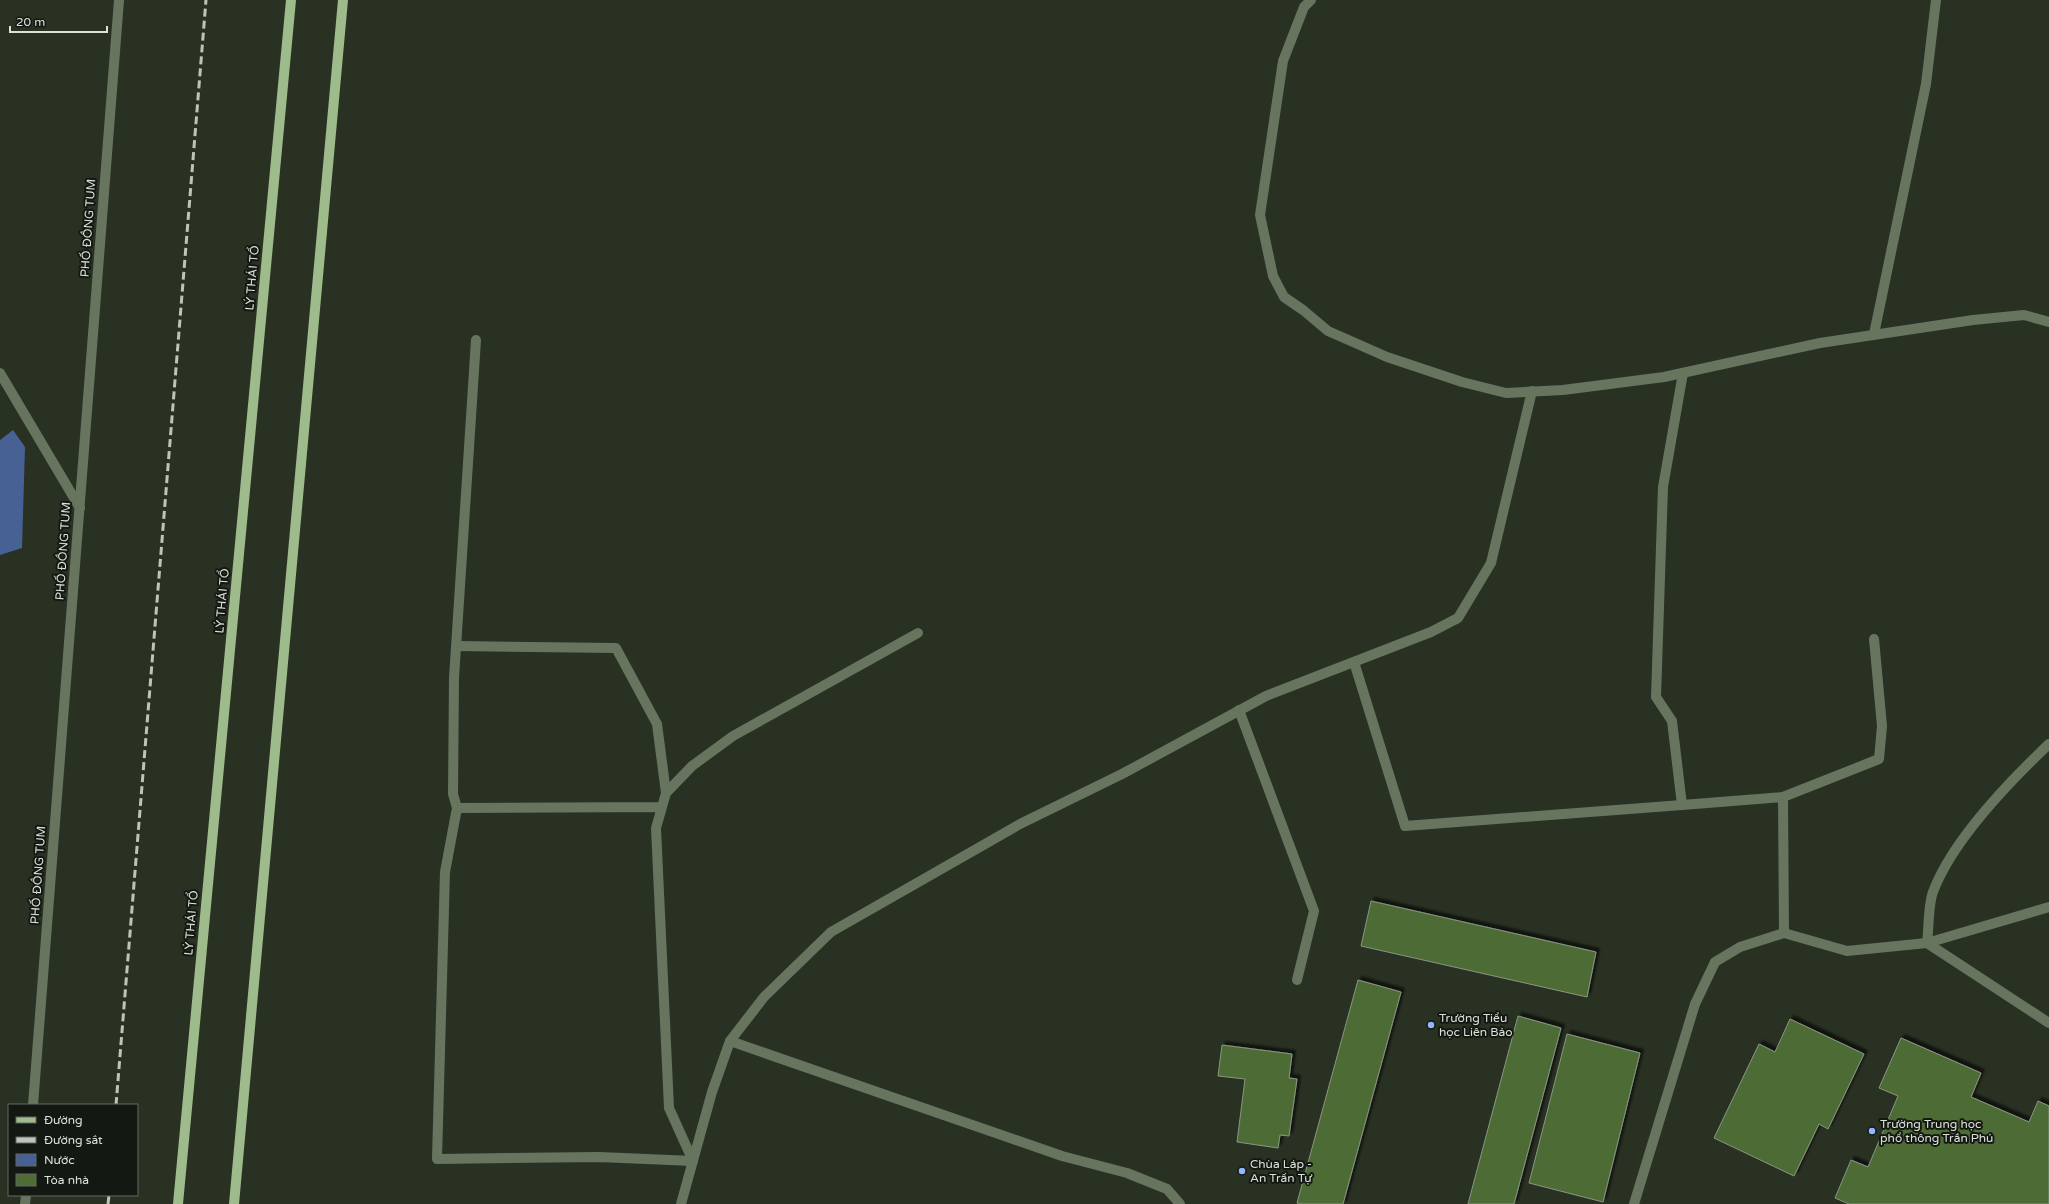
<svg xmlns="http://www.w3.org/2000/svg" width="2049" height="1204" font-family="'Varela Round',sans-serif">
  <defs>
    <filter id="shadow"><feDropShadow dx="3.5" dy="-3.5" stdDeviation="1" flood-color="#0009"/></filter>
  </defs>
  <rect width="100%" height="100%" fill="#293123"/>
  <!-- water -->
  <path fill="#476194" d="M13,430L25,447L22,548L0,555V440Z"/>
  <!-- building -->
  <g fill="#4d6c36" stroke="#8b9584" filter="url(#shadow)">
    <path d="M1371,901L1596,952L1587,997L1361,946Z"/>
    <path d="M1358,980L1401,992L1343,1204H1301L1297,1203Z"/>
    <path d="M1518,1016L1561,1028L1514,1204H1468Z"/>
    <path d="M1790,1019L1864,1054L1828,1129L1819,1124L1794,1176L1714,1138L1759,1044L1775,1052Z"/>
    <path d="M1567,1034L1640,1053L1603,1202L1529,1183Z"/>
    <path d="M1901,1038L1981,1073L1971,1097L2029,1122L2038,1101L2049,1106V1204H1849L1835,1198L1851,1160L1868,1167L1898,1096L1879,1088Z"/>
    <path d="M1222,1045L1292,1054L1289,1078L1297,1079L1289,1136L1280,1135L1278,1148L1237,1142L1245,1079L1218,1076Z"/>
  </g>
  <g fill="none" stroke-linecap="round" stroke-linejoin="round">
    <!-- minor -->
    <g stroke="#67755e" stroke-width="10">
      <path d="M1311,0L1304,7L1283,61L1260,215L1273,276L1284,297L1303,310L1328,331L1387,357L1462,382L1506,393L1563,390L1664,377L1820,343L1973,320L2024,315L2049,322"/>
      <path d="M1874,334L1926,84L1936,0"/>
      <path d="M0,373L80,508"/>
      <path d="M1683,373L1663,487L1656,697L1672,721L1682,805L1783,797L1784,933"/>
      <path d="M457,646L616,648L657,724L666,793"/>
      <path d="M1354,662L1405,826L1682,805"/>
      <path d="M1239,710L1314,911L1297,980"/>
      <path d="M2049,744C2010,781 1952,841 1933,892C1928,905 1929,928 1927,943L2049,907"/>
      <path d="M1783,797L1879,759L1882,726L1874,639"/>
      <path d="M662,807L457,808L445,872L437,1159L599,1157L693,1161L669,1108L656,828L666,793L692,766L733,736L918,633"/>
      <path d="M457,808L453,794L454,678L476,340"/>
      <path d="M730,1041L1062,1156L1127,1173L1167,1189L1180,1204"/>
      <path d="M33,1105L119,0"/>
      <path d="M25,1204L26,1195"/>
      <path d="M681,1204L712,1092L730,1041L764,997L831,932L1020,824L1122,774L1266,696L1431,632L1458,618L1491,563L1532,391"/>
      <path d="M1634,1204L1695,1004L1715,962L1740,947L1784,933L1847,951L1927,943L2049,1023"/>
    </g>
    <!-- major -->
    <g stroke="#9ebb8b" stroke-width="10">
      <path d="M178,1204L291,0"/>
      <path d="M234,1204L343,0"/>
    </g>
    <!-- rail -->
    <g stroke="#bec4ba" stroke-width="3" stroke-dasharray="8 4" stroke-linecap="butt">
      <path d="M116,1105L206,0"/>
      <path d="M108,1204L109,1195"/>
    </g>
  </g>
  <!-- markers -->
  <g fill="#93b7fd" stroke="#141812" stroke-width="1.5">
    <circle cx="1431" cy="1025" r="4"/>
    <circle cx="1872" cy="1131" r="4"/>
    <circle cx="1242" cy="1171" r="4"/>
  </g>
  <g text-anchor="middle" stroke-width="4" stroke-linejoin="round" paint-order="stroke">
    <!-- street labels -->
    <g font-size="12" fill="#dce2d9" stroke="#141812">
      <text transform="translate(88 228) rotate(-86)" y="4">PHỐ ĐỒNG TUM</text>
      <text transform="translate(252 278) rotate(-85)" y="4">LÝ THÁI TỔ</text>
      <text transform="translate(63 551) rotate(-86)" y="4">PHỐ ĐỒNG TUM</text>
      <text transform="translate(222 601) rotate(-85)" y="4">LÝ THÁI TỔ</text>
      <text transform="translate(38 875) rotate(-86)" y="4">PHỐ ĐỒNG TUM</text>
      <text transform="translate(191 923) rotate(-85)" y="4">LÝ THÁI TỔ</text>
    </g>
    <!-- poi labels -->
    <g font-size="12" fill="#dce2d9" stroke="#141812" text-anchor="start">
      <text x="1439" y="1022">Trường Tiểu<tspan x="1439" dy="14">học Liên Bảo</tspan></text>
      <text x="1880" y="1128">Trường Trung học<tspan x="1880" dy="14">phổ thông Trần Phú</tspan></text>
      <text x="1250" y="1168">Chùa Láp -<tspan x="1250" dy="14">An Trấn Tự</tspan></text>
    </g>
  </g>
  <!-- legend -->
  <rect x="8" y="1104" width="130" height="92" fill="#141812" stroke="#646962"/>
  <rect x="16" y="1117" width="20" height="6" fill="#9ebb8b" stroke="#646962"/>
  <text x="44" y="1124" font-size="12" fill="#dce2d9">Đường</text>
  <rect x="16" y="1137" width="20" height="6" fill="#bec4ba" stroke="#646962"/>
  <text x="44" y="1144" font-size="12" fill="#dce2d9">Đường sắt</text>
  <rect x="16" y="1154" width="20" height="12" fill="#476194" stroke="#646962"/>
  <text x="44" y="1164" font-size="12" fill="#dce2d9">Nước</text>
  <rect x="16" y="1174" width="20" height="12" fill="#4d6c36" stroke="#646962"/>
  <text x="44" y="1184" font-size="12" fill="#dce2d9">Tòa nhà</text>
  <!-- scale -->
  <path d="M10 26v6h97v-6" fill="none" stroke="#dce2d9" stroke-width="2"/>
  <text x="16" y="26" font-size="12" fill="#dce2d9" stroke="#141812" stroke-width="3" paint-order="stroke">20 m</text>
</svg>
